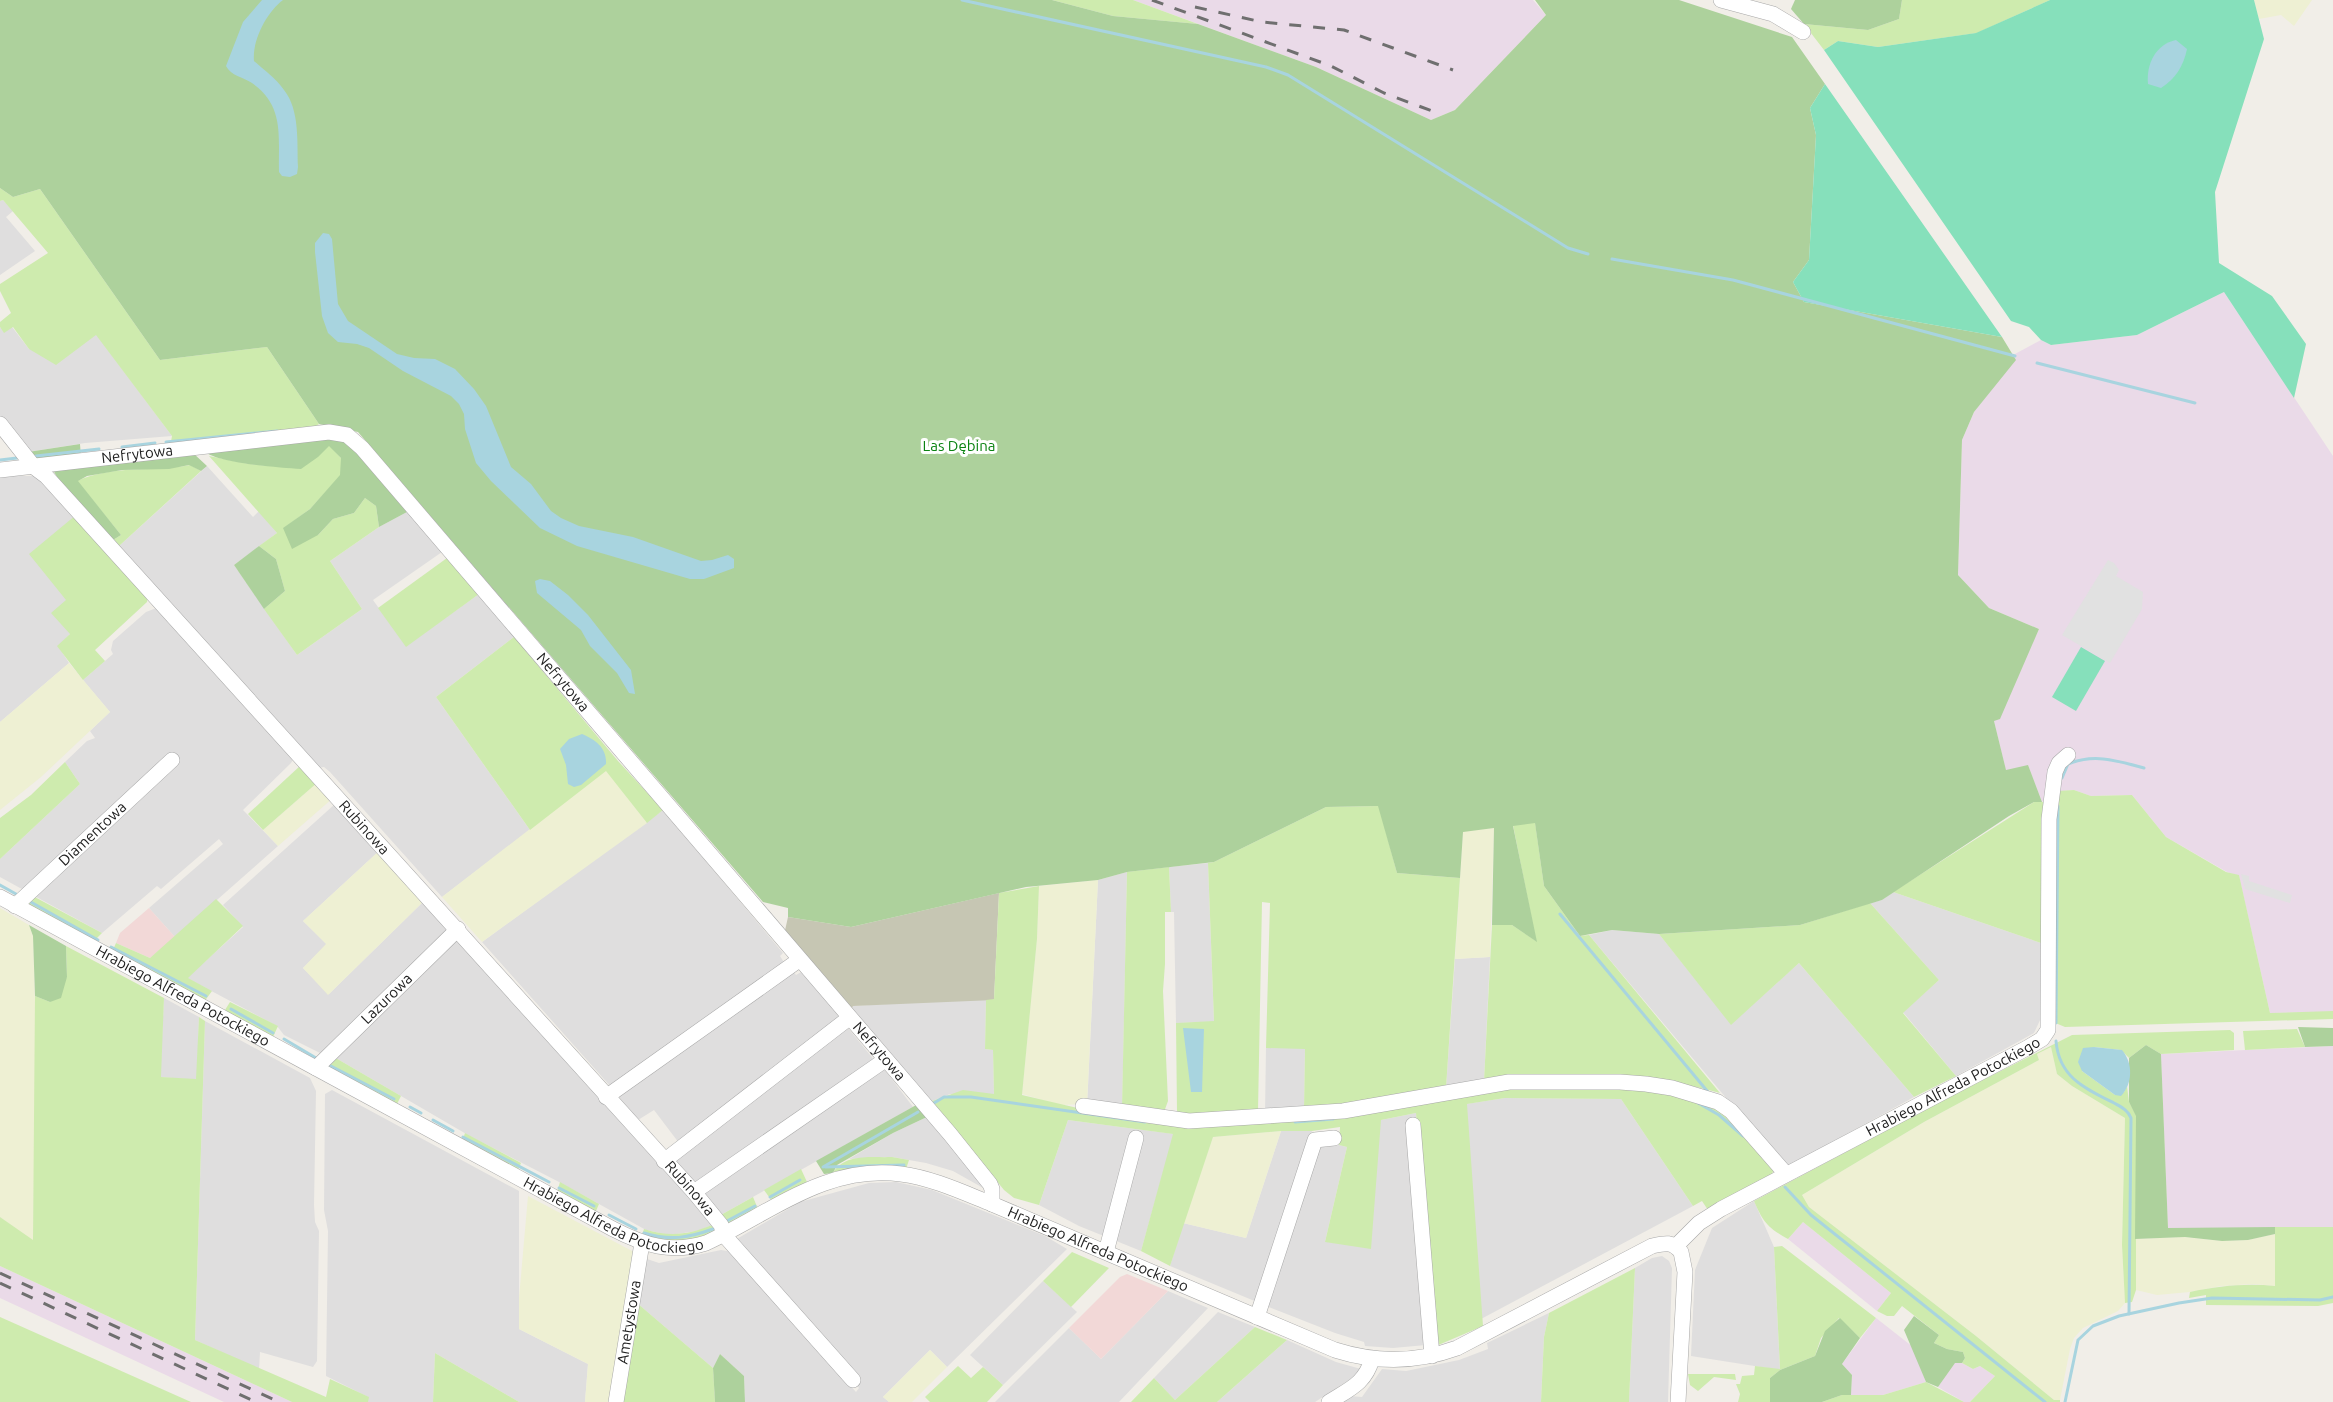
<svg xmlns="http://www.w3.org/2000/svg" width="2333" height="1402" font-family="Ubuntu,sans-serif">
  <rect width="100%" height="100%" fill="#f1eee8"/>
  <!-- residential -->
  <g fill="#dfdede">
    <path d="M3,200L13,211L6,217L35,251L0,275V201Z"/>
    <path d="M0,327L4,332L12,327L29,349L96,334L172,436L85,443L28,452L0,417Z"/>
    <path d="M207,466L253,517L259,511L277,533L234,565L297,655L362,609L330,561L379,527L407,512L442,552L373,600L406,646L479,594L514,637L436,697L530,830L442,897L330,772L324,767L318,768L119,546Z"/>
    <path d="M0,476H39L76,515L66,600L70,634L58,646L69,663L0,722Z"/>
    <path d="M159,607L294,758L291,763L243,810L278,846L175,937L149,908L223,844L219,839L161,889L157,886L102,933L0,877V859L80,784L65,762L87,741L95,738L90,731L110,712L83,680L113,654L111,650L113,641L146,612Z"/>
    <path d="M335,804L379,851L303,921L327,944L303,968L329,994L424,901L450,929L328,1051L320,1053L284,1035L277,1026L187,978L243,927L223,905Z"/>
    <path d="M663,810L783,953L780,956L785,964L611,1087L482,942Z"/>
    <path d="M1208,863L1214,1022L1176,1023L1174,912H1171L1169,867Z"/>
    <path d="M1127,872L1122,1115L1087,1107L1098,880Z"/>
    <path d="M1893,892L2041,943V1018L2034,1033L1956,1076L1903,1012L1939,980L1870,903L1882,900Z"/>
    <path d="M1612,930L1659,934L1731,1024L1799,963L1914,1097L1785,1168L1589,935Z"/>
    <path d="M457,935L712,1219V1225L698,1231L669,1235L646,1230L561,1183L468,1135L334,1057Z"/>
    <path d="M1490,957L1484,1081L1446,1088L1455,959Z"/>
    <path d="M793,971L796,975L803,971L840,1017L679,1143L654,1110L638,1120L618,1096Z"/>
    <path d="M164,998L199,1017L197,1080L160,1077Z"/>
    <path d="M952,1000H986L985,1049L993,1050L994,1094H950L927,1103L850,1012L853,1006Z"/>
    <path d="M205,1021L310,1078L316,1091L314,1205L315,1222L319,1231L317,1361L313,1367L260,1352L259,1369L195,1340Z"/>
    <path d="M848,1028L875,1061L695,1188L672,1163Z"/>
    <path d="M1266,1048H1305L1304,1109L1265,1112Z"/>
    <path d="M882,1066L913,1107L719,1216L700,1194Z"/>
    <path d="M332,1090L519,1191V1329L588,1364L585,1402H519L435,1353L433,1402H368V1397L326,1376L328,1231L324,1210L325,1094Z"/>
    <path d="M1505,1098L1621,1099L1693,1206L1481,1319L1466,1104Z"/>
    <path d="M1416,1113L1426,1244V1345L1393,1348L1365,1346L1364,1342L1335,1333L1266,1306L1315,1148L1339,1145L1347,1147L1325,1242L1381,1120Z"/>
    <path d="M929,1116L986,1184L985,1189L953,1171L926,1163L892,1157L849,1159L893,1133Z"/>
    <path d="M1068,1120L1174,1134L1141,1251L1079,1226L1039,1205Z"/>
    <path d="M1281,1131H1312L1257,1302L1170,1266L1183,1223L1246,1238Z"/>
    <path d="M896,1182L932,1190L1045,1236L1067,1249L947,1367L930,1350L883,1397L889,1402H745L744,1376L720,1354L713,1368L637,1303L644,1258L659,1263L721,1250L733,1252L856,1392L859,1388L735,1240L800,1202L869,1183Z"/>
    <path d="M1754,1201L1774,1247L1780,1370L1691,1356L1695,1270L1712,1228Z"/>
    <path d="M1662,1256L1669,1261L1672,1268L1668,1402H1629L1635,1268L1652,1258Z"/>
    <path d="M1043,1281L1077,1312L1003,1385L970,1355Z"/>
    <path d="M1168,1291L1208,1308L1119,1402H995L1069,1328L1101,1359Z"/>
    <path d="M1218,1312L1255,1327L1175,1400L1154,1378Z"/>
    <path d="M1549,1313L1544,1337L1541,1402H1340L1350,1396L1362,1397L1382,1369L1406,1371L1459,1360L1488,1349L1487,1343Z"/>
    <path d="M1287,1340L1336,1362L1361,1369L1360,1373L1315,1402H1217Z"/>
  </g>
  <!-- commercial -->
  <g fill="#f2d8d7">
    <path d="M149,908L175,937L150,958L116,943L120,933Z"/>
    <path d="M1127,1274L1168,1291L1101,1359L1069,1328L1120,1277Z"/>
  </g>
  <!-- industrial -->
  <g fill="#eadae8">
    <path d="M1133,0H1533L1546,15L1455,110L1431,120L1316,67Z"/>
    <path d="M2224,292L2333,456V1012L2270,1013L2239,876L2227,872L2166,837L2132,795L2091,796L2074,790L2051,792L2042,802L2028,766L2006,771L1994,721L2039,629L1989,608L1958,575L1962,440L1974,412L1997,382L2013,355L2041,340L2051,345L2137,335Z"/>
    <path d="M2333,1046V1227L2168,1229L2161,1054Z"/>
    <path d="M1803,1222L1891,1293L1877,1311L1788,1239Z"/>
    <path d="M0,1266L292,1402H224L0,1298Z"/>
    <path d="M1876,1318L1913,1347L1926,1382L1883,1395H1851L1852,1375L1842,1364Z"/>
    <path d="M1955,1362L1962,1363L1973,1369L1980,1366L1995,1376L1970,1402H1964L1938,1387Z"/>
  </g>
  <!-- construction -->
  <path fill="#c6c6b3" d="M999,893L994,1000L853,1006L850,1012L784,935L788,917L851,927Z"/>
  <!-- farmland -->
  <g fill="#eef0d3">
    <path d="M2254,0H2312L2294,26L2281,15L2259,19Z"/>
    <path d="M69,663L110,712L41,777L0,810V722Z"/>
    <path d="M606,770L647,823L482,942L442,897Z"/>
    <path d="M318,782L333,798L278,846L263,830Z"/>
    <path d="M1494,828L1490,957L1455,959L1463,831Z"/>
    <path d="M379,851L424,901L328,995L303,968L326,944L303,921Z"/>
    <path d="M1098,880L1087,1104L1060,1105L1022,1094L1037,939L1039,886Z"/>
    <path d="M0,908L29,925L33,936L36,1036L33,1241L0,1217Z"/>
    <path d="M2051,1047L2057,1074L2072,1086L2125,1118L2122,1245L2125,1303L2118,1311L2083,1328L2074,1338L2070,1349L2060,1400H2054L1976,1336L1809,1207L1802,1195L1924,1122L2039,1060L2037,1054Z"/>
    <path d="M1281,1131L1246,1238L1183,1223L1213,1137Z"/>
    <path d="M528,1196L634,1252L611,1402H585L588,1364L519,1329V1298Z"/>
    <path d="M2275,1234V1286L2254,1284L2221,1286L2190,1292L2157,1295L2136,1290L2135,1239L2185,1237L2222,1241L2248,1240Z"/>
    <path d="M930,1350L947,1367L912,1402H889L883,1397Z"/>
  </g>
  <!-- grass -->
  <g fill="#ceebae">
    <path d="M1052,0H1133L1198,24L1113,16Z"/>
    <path d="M1902,0H2050L1977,33L1878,47L1838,41L1824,50L1804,24L1868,30L1899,19Z"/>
    <path d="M0,188L13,197L40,189L160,360L267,347L319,424L312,429L170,447L172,436L96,335L56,365L29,349L13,327L4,333L0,327V322L11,313L0,291V284L48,253L3,200L0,201Z"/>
    <path d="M329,445L341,458L342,474L310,509L284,528L318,535L333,519L354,513L365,498L376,506L379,527L330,561L362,609L297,655L264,609L285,591L276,559L259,546L277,533L209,456C249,464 298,478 329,445Z"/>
    <path d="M190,465L201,471L119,546L113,540L121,535L77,481C112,465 153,472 190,465Z"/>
    <path d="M76,515L148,595L147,602L95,650L105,661L83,680L57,646L70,634L51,613L66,600L29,554Z"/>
    <path d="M447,558L479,594L406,647L378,608Z"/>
    <path d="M514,637L618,761L663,810L647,823L606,771L530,830L436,697Z"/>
    <path d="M65,762L80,784L0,859V818L31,795Z"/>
    <path d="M301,765L318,782L263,830L248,814Z"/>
    <path d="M2074,790L2091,796L2132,795L2166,837L2226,872L2239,875L2270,1013L2333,1011V1019L2065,1027L2053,1022L2057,791Z"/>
    <path d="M2034,802H2047L2041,943L1893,892Z"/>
    <path d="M1379,806L1397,873L1460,878L1446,1088L1349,1105L1304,1109L1305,1049L1266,1048L1270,903L1262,902L1258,1111L1190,1116L1177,1112L1176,1023L1214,1021L1208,863L1214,862L1326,807Z"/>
    <path d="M1535,822L1544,886L1580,936L1589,935L1720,1093C1690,1085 1659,1078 1629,1076C1580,1072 1532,1078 1484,1081L1492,925H1512L1536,941L1513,825Z"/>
    <path d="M1169,867L1171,912H1165V964L1163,991L1168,1101L1164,1112L1122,1108L1127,872Z"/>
    <path d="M1039,886L1037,939L1022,1095L1086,1110L1176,1122L1478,1089L1593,1084L1683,1094L1726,1112L1775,1166L1771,1177L1708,1210L1702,1201L1693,1206L1621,1099L1505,1098L1467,1104L1483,1326L1436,1346L1416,1113L1381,1120L1371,1249L1325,1242L1347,1147L1339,1145L1340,1127L1312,1131H1281L1213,1137L1170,1266L1141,1251L1173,1134L1068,1120L1039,1205L1014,1198L1004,1190L932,1101L963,1090L994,1094L993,1050L985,1049L986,1000L994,999L999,893Z"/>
    <path d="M31,895L102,933L95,940L26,903Z"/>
    <path d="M216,899L243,926L188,978L212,991L204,1002L112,952L116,943L150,958Z"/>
    <path d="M1870,903L1939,980L1903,1013L1956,1076L1914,1097L1799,963L1731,1025L1659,934L1800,925Z"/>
    <path d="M66,946L164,998L161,1077L196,1079L199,1017L205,1021L195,1340L326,1397L330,1379L369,1397L368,1402H292L0,1266V1217L33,1240L35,996L50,1002L67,977Z"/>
    <path d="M230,1002L278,1026L273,1037L226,1013L225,1010Z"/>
    <path d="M2297,1029L2305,1047L2245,1050L2243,1031Z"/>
    <path d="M2230,1030L2234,1033V1050L2161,1054L2146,1045L2129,1058L2121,1050L2094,1047L2082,1071L2115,1095L2124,1092L2127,1086L2129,1102L2136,1115V1290L2132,1302L2125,1303L2122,1245L2125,1118L2072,1086L2057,1074L2051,1047L2037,1054L2039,1060L1924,1122L1802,1195L1809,1207L1976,1336L2054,1400H2060V1402H1970L1995,1376L1980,1366L1973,1369L1962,1363L1965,1358L1963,1352L1947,1349L1934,1343L1939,1335L1902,1306L1894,1316H1887L1877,1311L1891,1293L1803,1222L1788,1239C1768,1228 1763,1222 1754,1201L1951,1096L2072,1035Z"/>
    <path d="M334,1057L401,1096L397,1104L327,1068Z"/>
    <path d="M465,1133L521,1163L518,1170L463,1139Z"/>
    <path d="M892,1157L909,1160L906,1169H859L833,1173C845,1153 871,1158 892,1157Z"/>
    <path d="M801,1169L807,1182L772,1201L764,1190Z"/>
    <path d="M560,1182L599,1204L596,1211L593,1212L557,1192Z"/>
    <path d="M753,1197L758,1209L728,1225L719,1216Z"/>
    <path d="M712,1225L716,1231C701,1247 661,1240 642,1235L644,1229C669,1237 688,1235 712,1225Z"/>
    <path d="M2275,1227H2333V1303L2318,1306L2206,1305V1295L2189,1298L2190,1292C2219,1286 2246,1283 2275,1286Z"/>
    <path d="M1782,1246L1876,1318L1860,1338L1839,1318L1821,1338L1815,1356L1780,1370L1770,1378V1402H1738L1740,1394L1736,1384H1740L1742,1376L1754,1375L1755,1366L1780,1369L1774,1247Z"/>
    <path d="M1072,1252L1109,1268L1071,1307L1043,1281Z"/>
    <path d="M1635,1268L1629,1402H1541L1544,1337L1549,1313Z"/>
    <path d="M637,1303L713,1368L715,1402H620Z"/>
    <path d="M0,1317L191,1402H0Z"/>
    <path d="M1255,1327L1287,1340L1217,1402H1131L1154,1378L1175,1400Z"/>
    <path d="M435,1353L519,1402H433Z"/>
    <path d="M958,1366L971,1378L983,1367L1003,1385L987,1402H930L925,1397Z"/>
    <path d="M1688,1374H1735L1736,1380L1714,1377L1698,1391L1690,1385Z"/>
    <path d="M1926,1382L1964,1402H1822L1842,1395H1883Z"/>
  </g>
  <!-- forest -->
  <g fill="#add19c">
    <path d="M0,0H1052L1113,16L1198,24L1316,67L1431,120L1455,110L1546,15L1535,0H1679L1792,37L1825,84L1810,108L1816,135L1809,260L1793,282L1804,302L2002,337L2016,360L1974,412L1962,440L1958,575L1989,608L2039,629L2000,719L1994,721L2006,770L2028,765L2042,802H2034L2009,816L1882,900L1800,925L1659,934L1612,930L1580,936L1544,886L1535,823L1513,826L1537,942L1512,925H1492L1494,828L1463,832L1460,878L1397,873L1378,806L1326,807L1214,862L1127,872L1098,880L1026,887L851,927L788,917V908L763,902L358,432L319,424L267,347L160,360L40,189L13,197L0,188Z"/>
    <path d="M1795,0H1902L1899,19L1868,30L1804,24L1791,9Z"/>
    <path d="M330,438L347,442L407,512L379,527L376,506L365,498L354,513L333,519L318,535L292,549L283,528L310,509L340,475L341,458L329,446L318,457L301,469C277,467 221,464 203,451Z"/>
    <path d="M80,444L81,457L38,463L28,452Z"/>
    <path d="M193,453L207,466L201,471L189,465L169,469L122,470L87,476L78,481L121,535L113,540L60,482L53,470Z"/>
    <path d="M259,546L276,559L285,591L264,609L234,565Z"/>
    <path d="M29,925L66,946L67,977L61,998L50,1002L35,996L33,936Z"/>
    <path d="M2298,1027L2333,1028V1046L2305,1047Z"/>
    <path d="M2146,1045L2161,1054L2168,1228L2275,1227V1234L2248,1240L2222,1241L2185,1237L2135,1239L2136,1116L2129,1102V1058Z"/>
    <path d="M918,1104L929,1116L893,1133L837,1165L833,1173L824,1174L816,1161Z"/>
    <path d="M1914,1316L1939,1335L1934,1343L1947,1349L1963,1352L1965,1358L1962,1363H1955L1938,1387L1926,1382L1904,1330Z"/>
    <path d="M1840,1318L1860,1338L1842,1364L1852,1375L1851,1395H1842L1822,1402H1770V1378L1780,1370L1815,1356L1825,1331Z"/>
    <path d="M720,1354L744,1376L745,1402H715L713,1368Z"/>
  </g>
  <!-- pitch -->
  <g fill="#86e0bb">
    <path d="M2050,0H2254L2264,39L2215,192L2219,263L2272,296L2306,344L2294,398L2224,292L2137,335L2051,345L2041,340L2029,327L2011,321L1824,50L1838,41L1878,47L1976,33Z"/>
    <path d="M1825,84L2002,337L1804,302L1793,282L1809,260L1816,135L1810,108Z"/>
    <path d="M2081,647L2105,661L2076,711L2052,697Z"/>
  </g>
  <!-- parking -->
  <g fill="#e1e1e1">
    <path d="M2108,560L2114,563L2119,570L2116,576L2143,592L2142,609L2110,663L2062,635Z"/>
    <path d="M2241,874L2249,876V881L2292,895L2290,903L2245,889Z"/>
  </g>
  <!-- water -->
  <g fill="#a8d4df">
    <path d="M262,0H283C267,12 252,40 254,61C264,70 276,78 284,90C300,110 297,143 298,167L297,174L290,177L282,176L279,172C278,137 285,106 252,83C243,77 231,76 226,66L243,22Z"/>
    <path d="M2176,40L2187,49C2183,67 2176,78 2161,88L2148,84C2146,64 2156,44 2176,40Z"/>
    <path d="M323,233L329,234L332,239L338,304L348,321L397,354L414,358L435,359L455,369L474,389L486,406L511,467L531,484L551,511L561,518L579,526L633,537L701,561L712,560L728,555L734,559V568L704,579H690L577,546L540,528L491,481L476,463L465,429L464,414L459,404L451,396L403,371L369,348L357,344L338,342L328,333L322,316L315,252V243Z"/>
    <path d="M540,579L550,581L568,595L588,615L631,670L635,694L629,693L617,673L590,646L581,630L537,593L535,581Z"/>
    <path d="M582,734C596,740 607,748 606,764L581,785L574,787L568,784L566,765L560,749L569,739Z"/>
    <path d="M1183,1028L1204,1029L1202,1092H1191Z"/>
    <path d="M2094,1047L2122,1050C2133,1063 2133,1083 2121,1096L2115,1095L2082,1071L2078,1062L2083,1048Z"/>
  </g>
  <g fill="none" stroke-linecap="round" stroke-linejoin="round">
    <!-- stream -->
    <g stroke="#a8d4df" stroke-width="3">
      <path d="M962,0L1266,67L1288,75L1568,248L1588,254"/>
      <path d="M1612,259L1733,280L2015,356"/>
      <path d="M2037,363L2195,403"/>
      <path d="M166,442L277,431"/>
      <path d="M122,447L155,443"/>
      <path d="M36,456L99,449"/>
      <path d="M0,460L17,458"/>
      <path d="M2062,778L2068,764C2095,753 2118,761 2144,768"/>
      <path d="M0,885L16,894"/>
      <path d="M29,901L98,940"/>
      <path d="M1560,914L1708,1092"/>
      <path d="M111,947L206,996"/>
      <path d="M231,1009L273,1033"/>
      <path d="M2056,1023L2058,806"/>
      <path d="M284,1039L316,1058"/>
      <path d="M2056,1041C2059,1077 2084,1088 2114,1103C2121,1107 2128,1110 2131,1118L2129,1314"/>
      <path d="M329,1065L394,1099"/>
      <path d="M934,1103L944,1097H971L1145,1122"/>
      <path d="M1698,1103L1719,1115L1743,1136"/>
      <path d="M410,1107L421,1113"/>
      <path d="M433,1120L453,1131"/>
      <path d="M1295,1122L1333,1119"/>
      <path d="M463,1137L549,1182"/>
      <path d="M823,1167L918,1112"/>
      <path d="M825,1167L904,1165"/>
      <path d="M1785,1187L1811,1215L2045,1402"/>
      <path d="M559,1188L594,1206"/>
      <path d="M770,1197L800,1180"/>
      <path d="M609,1215L636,1229"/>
      <path d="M725,1222L755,1206"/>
      <path d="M644,1233C670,1241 688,1238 713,1229"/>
      <path d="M2065,1402L2078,1340L2093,1326L2119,1316L2179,1303L2212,1298L2320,1300L2333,1297"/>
    </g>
    <!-- minor casing -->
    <g stroke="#a8a8a8" stroke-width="16">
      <g id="minor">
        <path d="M1721,0L1773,14L1803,32"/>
        <path id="s1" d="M0,424L34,467L46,476L694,1192L721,1225L724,1235L853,1380"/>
        <path id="s2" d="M0,470L329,432L347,435L362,448L950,1134L990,1184L992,1189V1204"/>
        <path id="s3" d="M0,897L613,1229C644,1245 671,1254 706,1243C769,1214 826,1164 901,1174C932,1178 962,1192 992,1204L1335,1350C1376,1363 1416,1363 1457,1348L1652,1246C1665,1243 1672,1241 1681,1252L1685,1272L1678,1402"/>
        <path id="s4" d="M15,906L172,760"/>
        <path id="s5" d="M316,1068L458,929"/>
        <path d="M606,1097L799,960"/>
        <path d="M1083,1106L1189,1121L1343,1111L1509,1082H1620L1646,1084L1672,1088L1718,1102L1731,1111L1786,1174"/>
        <path d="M1413,1125L1432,1356"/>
        <path d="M664,1161L849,1018"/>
        <path d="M694,1192L885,1060"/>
        <path id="s6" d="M1676,1246L1699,1223L1721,1209L2027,1048L2042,1039L2048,1030L2049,819L2055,772L2059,763L2068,755"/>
        <path d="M1106,1252L1136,1138"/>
        <path d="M1257,1317L1315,1140L1334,1138"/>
        <path id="s7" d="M616,1402L642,1243"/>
        <path d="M1329,1402C1349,1389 1365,1384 1372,1359"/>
      </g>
    </g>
    <!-- minor -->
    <use href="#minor" stroke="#fff" stroke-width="15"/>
    <!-- rail -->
    <g stroke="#6f6f6f" stroke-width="3" stroke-dasharray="12 12" stroke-linecap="butt">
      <path d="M1152,0L1331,66L1384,93L1432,111"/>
      <path d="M1195,7L1262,22L1344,30L1453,70"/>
      <path d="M0,1273L279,1402"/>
      <path d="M0,1283L256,1402"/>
    </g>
  </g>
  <g text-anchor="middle" stroke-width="6" stroke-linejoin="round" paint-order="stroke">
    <!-- park labels -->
    <g font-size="15" fill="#0b8312" stroke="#fff">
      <text x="959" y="451">Las Dębina</text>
    </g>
    <!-- street labels -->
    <g font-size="15" fill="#212121" stroke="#fff">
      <text dy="5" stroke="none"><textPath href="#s2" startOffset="138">Nefrytowa</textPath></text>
      <text dy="5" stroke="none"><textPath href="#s2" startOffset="678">Nefrytowa</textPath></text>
      <text dy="5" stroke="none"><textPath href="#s1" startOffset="544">Rubinowa</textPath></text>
      <text dy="5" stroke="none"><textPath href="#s4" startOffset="106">Diamentowa</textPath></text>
      <text dy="5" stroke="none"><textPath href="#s3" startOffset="208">Hrabiego Alfreda Potockiego</textPath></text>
      <text dy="5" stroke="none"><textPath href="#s5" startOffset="99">Lazurowa</textPath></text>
      <text dy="5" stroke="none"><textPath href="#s2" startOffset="1164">Nefrytowa</textPath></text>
      <text dy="5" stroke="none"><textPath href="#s6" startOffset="321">Hrabiego Alfreda Potockiego</textPath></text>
      <text dy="5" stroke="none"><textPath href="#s1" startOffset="1030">Rubinowa</textPath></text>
      <text dy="5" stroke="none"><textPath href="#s3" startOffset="694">Hrabiego Alfreda Potockiego</textPath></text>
      <text dy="5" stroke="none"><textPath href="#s3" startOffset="1216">Hrabiego Alfreda Potockiego</textPath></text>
      <text dy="5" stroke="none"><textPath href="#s7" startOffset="81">Ametystowa</textPath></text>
    </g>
  </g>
</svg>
